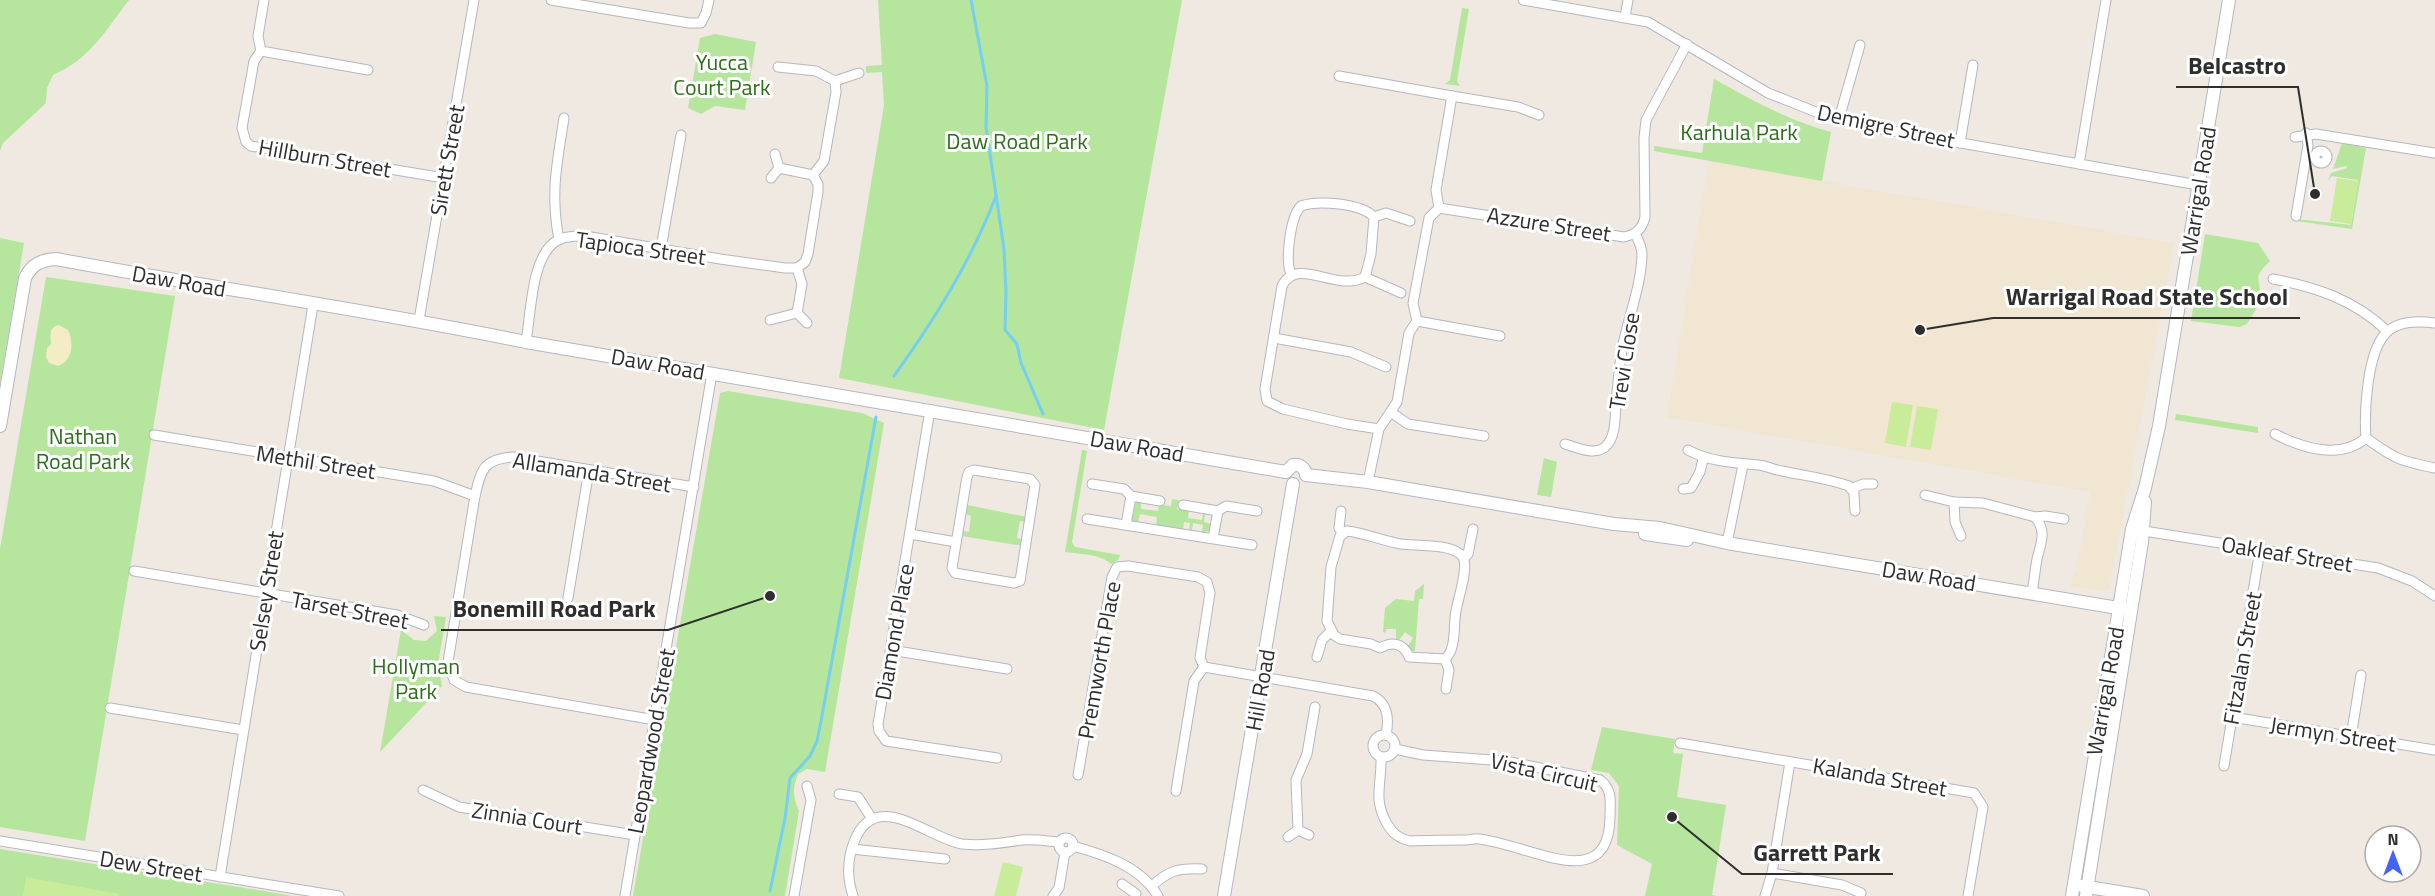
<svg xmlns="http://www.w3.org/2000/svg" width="2435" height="896" font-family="'Titillium Web',sans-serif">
  <rect width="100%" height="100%" fill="#efe9e1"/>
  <!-- education -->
  <path fill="#f0e6d1" d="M1709,161L2174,243L2109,589L2104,591L2070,586L2078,565L2090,492L1667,417Z"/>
  <!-- green -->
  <g fill="#b6e59e">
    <path d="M0,0H129C105,31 90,59 53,75L47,88L46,103L3,143L0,151Z"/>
    <path d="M878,0H1182L1104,430L839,378L884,105L882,72L866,73V66L882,65Z"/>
    <path d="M1462,8L1469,9L1457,81L1460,86L1445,84L1450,80Z"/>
    <path d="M715,34L756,42L745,110L715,106L701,114L688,108L700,38Z"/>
    <path d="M1714,79C1752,100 1789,121 1831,132L1822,181L1654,151V146L1702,153Z"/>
    <path d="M2342,143L2366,148L2352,229L2296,221V219L2351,225L2358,180L2332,176L2328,181L2331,173L2347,168L2346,166L2333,169Z"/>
    <path d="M2205,234L2258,243L2270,261C2251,279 2261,278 2260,297C2260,305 2251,317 2247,324L2239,327L2191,321Z"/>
    <path d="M0,238L24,243L0,383Z"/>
    <path d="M46,277L175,296L85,841L0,827V549Z"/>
    <path d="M728,391L862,413L884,423L825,772L807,769L798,774C792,788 793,798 799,811L785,896H633L720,393Z"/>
    <path d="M2176,414L2258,427V433L2175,420Z"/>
    <path d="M1082,450L1087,451L1072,542L1075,547L1120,555L1118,560L1111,564C1101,554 1079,554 1065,552Z"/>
    <path d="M1544,458L1557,462L1551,497L1537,495Z"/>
    <path d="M1172,499L1179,500L1177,509L1189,510L1188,518L1202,520L1203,513L1213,514L1205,515L1204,522L1211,524L1210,531L1202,532L1203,525L1193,523L1192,530H1189L1190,523L1184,522L1183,529L1156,525L1157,517L1140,514L1138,522L1132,521L1136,501L1141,502V509L1158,511L1159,505L1171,506Z"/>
    <path d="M967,505L1027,517L1026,522L1020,521L1017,538L1024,540L1023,546L962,536L963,531L969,532L971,516L966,514Z"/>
    <path d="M1424,584L1423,599H1419L1415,651H1412L1408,646L1413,638L1405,632L1400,639H1396V629H1386V633L1383,632L1385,608L1396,599L1414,601L1415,591Z"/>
    <path d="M434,616L446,617L438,664L442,686L380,752L401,630L414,640L426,641L437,631Z"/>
    <path d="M1602,727L1675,739L1673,753L1683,754L1677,797L1726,805L1712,895L1717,896H1645L1652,864L1617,845L1619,786L1609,773L1591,770Z"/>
    <path d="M0,849L264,891L292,896H0Z"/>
  </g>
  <!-- sand -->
  <path fill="#f3ecc5" d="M59,325L68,330C74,343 73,361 58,366L49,363L46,357L47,348L51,344C51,336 48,327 59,325Z"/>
  <!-- pitch -->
  <g fill="#c9ec9a">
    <path d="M2337,178L2358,181L2351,224L2330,221Z"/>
    <path d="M1892,402L1913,405L1906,447L1885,443Z"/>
    <path d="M1917,406L1938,409L1931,450L1910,447Z"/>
    <path d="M1003,862L1023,867L1016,896H994Z"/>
    <path d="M26,877L119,894V896H23Z"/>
  </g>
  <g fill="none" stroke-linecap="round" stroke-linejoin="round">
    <!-- stream -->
    <g stroke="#75cff0" stroke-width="3">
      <path d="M971,0L987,86L986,127L1004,249L1006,292L1005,330L1017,344L1021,363L1043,414"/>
      <path d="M894,376C935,319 971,261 996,196"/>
      <path d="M770,891L785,818L790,778L810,756L817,741L821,721L876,417"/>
    </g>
    <!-- street casing -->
    <g stroke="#b4b7c1" stroke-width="11">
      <g id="street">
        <path d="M264,0L258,36L261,51L254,61L242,128L246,142L251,146L444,178"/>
        <path d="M551,0L689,23H701L706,13L709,0"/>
        <path d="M1523,0L1648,22L1768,93L1816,112L1871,127L2198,185"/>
        <path d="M1625,17L1628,0"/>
        <path d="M261,51L368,70"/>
        <path d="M778,67L816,71L835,81L836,92L824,161L813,175L818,184V192L808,254L805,262L797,268L802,284L797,313"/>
        <path d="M1339,76L1452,96L1436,190L1439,208L1429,218L1413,303L1417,321L1409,333L1397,402L1379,429L1368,482"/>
        <path d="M835,81L859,73"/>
        <path d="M1452,96L1518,107L1539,115"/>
        <path d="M1839,119L1860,45"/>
        <path d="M2295,137L2316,134L2435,153"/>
        <path d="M1960,143L1973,65"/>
        <circle cx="2321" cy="157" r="6"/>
        <path d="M2079,164L2106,0"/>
        <path d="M779,168L813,175"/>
        <path d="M771,178L779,168L775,154"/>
        <path d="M1439,208L1624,237C1636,234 1642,230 1645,217L1644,138L1646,120L1687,44"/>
        <path d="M2296,216L2308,145L2306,133"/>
        <path d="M1374,217L1386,213L1410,221"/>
        <path d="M559,240C550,193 557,164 564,118"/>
        <path d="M661,248L681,135"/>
        <path d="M1291,274C1285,261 1290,217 1301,206C1318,200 1361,203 1374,217L1371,254L1365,277C1335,293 1298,255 1282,286L1265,389L1267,401L1283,409L1347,424L1379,429"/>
        <path d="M1365,277L1401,293"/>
        <path d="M2273,279C2316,287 2355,300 2387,331"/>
        <path d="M419,320L474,0"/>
        <path d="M770,320L797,313L807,323"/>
        <path d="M1417,321L1500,336"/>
        <path d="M2435,323C2419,321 2398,320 2386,333C2367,352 2364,412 2366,438C2395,459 2400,461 2435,468"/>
        <path d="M1274,338L1351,352L1386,367"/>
        <path d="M526,342C531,314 531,254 558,240C569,235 580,236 591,237L720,259L785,268H797"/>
        <path d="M930,410L878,724L879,731L886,741L997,758"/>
        <path d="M1392,413L1408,424L1484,436"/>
        <path d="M2275,434C2302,448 2340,460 2366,438"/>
        <path d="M154,435L434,481L475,496"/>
        <path d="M1565,444C1576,447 1594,456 1605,447C1616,438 1615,417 1616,404C1618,384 1619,364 1623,345C1629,315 1641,286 1642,255C1642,247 1639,241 1635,234"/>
        <path d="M1688,450C1710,462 1735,463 1759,465C1767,466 1774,470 1782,471C1806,476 1826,478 1849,486L1854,493L1855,511"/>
        <path d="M974,470L1030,479L1035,485L1020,581L1014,583L955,573L952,568L967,477L969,472Z"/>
        <path d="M1092,484L1124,489L1131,496"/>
        <path d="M1683,489L1691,488L1700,472L1703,459"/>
        <path d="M1851,489L1863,484H1873"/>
        <path d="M1925,495L1954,502L1983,503L2035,517L2045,516L2064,519"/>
        <path d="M1954,502L1955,522L1961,536"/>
        <path d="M1183,505L1218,511L1213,538"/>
        <path d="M1218,511L1226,506L1257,511"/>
        <path d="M1341,511L1339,528L1343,534"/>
        <path d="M1087,519L1252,545"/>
        <path d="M1126,525L1131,496L1160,501"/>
        <path d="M1347,531C1365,533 1383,541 1401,544C1415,546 1454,543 1463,557C1469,568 1458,598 1456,611C1453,625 1457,649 1445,659L1409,657C1404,643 1392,641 1380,648L1371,644L1340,639L1334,635L1327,621L1331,567L1340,536Z"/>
        <path d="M2144,531L2378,568L2412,581L2435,596"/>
        <path d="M910,534L956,542"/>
        <path d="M1727,543L1743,465"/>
        <path d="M1464,558L1468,554L1473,529"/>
        <path d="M134,571L397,615L424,625"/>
        <path d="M2032,593C2034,582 2035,570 2037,559C2041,543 2047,531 2035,517"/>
        <path d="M568,598L589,470"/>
        <path d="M891,650L1007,669"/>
        <path d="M1317,657L1322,640L1331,631"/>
        <path d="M1445,659L1449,670L1446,689"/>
        <path d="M110,708L243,730"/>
        <path d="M2232,717L2435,750"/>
        <path d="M655,720L466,687L454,680L448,662L475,496C481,470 483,459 513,457L694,487"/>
        <circle cx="1384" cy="746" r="11"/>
        <path d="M2351,737L2361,675"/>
        <path d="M1680,743L1974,793L1983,807L1968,896"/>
        <path d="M1381,757C1382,783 1373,798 1386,822C1392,833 1398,838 1410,841C1429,840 1447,840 1465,840C1470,840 1475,838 1479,839C1531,845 1609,896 1610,817C1610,803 1613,789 1600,780L1506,761L1423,755L1395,749"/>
        <path d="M2224,766L2260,550"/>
        <path d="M1078,775L1112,577L1117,567L1128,566L1198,577L1207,582L1210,593L1200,658L1204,667L1373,696C1389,704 1389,720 1386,735"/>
        <path d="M423,790L459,807L635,835"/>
        <path d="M1176,791L1194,681L1204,667"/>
        <path d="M839,794L858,797L872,819"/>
        <path d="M1298,830L1296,780L1307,754L1315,707"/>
        <path d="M1288,837L1298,830L1309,835"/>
        <circle cx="1066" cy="845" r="7"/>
        <path d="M0,841L339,896"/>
        <path d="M1073,846C1105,855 1140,866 1158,896"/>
        <path d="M852,849L945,859"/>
        <path d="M1772,873L1842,885L1861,893"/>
        <path d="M220,877L313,305"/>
        <path d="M1122,884L1136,894"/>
        <path d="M1152,886C1169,870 1179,868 1202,869"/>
        <path d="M625,896L712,373"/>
        <path d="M794,896L811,800L807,786"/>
        <path d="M853,896C847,878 847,860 854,842C875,786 929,839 962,844C983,846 1001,843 1022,840C1034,839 1047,841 1059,842"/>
        <path d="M1053,896L1059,888L1065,852"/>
        <path d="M1765,896L1772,873L1790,762"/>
      </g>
    </g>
    <!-- secondary casing -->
    <g stroke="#b4b7c1" stroke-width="14">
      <g id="secondary">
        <path d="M0,426L25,278C32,264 41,260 56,259C213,288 370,310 526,342L1286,472"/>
        <path d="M1286,472L1293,465C1300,464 1305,468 1306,475"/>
        <path d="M1306,475L1368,482L1614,524L1660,528L1727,543L2130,610"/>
        <path d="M1645,534L1687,540"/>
        <path d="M2082,886L2143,896"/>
        <path d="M1224,896L1293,484"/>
        <path d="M2072,896L2132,529L2145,488L2159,426L2229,0"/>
        <path d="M2086,896L2142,542L2145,502"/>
      </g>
    </g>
    <!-- street -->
    <use href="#street" stroke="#fff" stroke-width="9"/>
    <!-- secondary -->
    <use href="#secondary" stroke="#fff" stroke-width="12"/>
  </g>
  <g text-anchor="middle" stroke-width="6" stroke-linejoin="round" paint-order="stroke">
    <!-- park labels -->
    <g font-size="22" fill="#2c6e1b" stroke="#fff">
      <text x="722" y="70">Yucca<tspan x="722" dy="25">Court Park</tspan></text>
      <text x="1739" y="140">Karhula Park</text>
      <text x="1017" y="149">Daw Road Park</text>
      <text x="83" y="444">Nathan<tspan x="83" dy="25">Road Park</tspan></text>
      <text x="416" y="674">Hollyman<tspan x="416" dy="25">Park</tspan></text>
    </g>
    <!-- street labels -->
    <g font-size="22" fill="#2e2e2e" stroke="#fff">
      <text transform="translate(1886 126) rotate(12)" y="8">Demigre Street</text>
      <text transform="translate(325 158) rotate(10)" y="8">Hillburn Street</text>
      <text transform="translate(447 160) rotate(-80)" y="8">Sirett Street</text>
      <text transform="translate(2198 191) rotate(-81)" y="8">Warrigal Road</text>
      <text transform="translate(1549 224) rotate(9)" y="8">Azzure Street</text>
      <text transform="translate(641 248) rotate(8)" y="8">Tapioca Street</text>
      <text transform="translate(179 281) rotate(10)" y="8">Daw Road</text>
      <text transform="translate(1624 361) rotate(-81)" y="8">Trevi Close</text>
      <text transform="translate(658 364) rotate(10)" y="8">Daw Road</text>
      <text transform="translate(1137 446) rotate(10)" y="8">Daw Road</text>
      <text transform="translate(316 462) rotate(9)" y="8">Methil Street</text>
      <text transform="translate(592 472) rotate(9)" y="8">Allamanda Street</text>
      <text transform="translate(2287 554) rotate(9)" y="8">Oakleaf Street</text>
      <text transform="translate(1929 576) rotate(9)" y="8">Daw Road</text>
      <text transform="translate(266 591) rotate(-81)" y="8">Selsey Street</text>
      <text transform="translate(350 610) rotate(11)" y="8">Tarset Street</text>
      <text transform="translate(894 632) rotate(-80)" y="8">Diamond Place</text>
      <text transform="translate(2242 658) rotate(-80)" y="8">Fitzalan Street</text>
      <text transform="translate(1099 660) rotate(-80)" y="8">Premworth Place</text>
      <text transform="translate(1260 690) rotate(-80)" y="8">Hill Road</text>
      <text transform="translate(2105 691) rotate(-80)" y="8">Warrigal Road</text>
      <text transform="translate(2333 734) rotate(9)" y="8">Jermyn Street</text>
      <text transform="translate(651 741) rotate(-80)" y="8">Leopardwood Street</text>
      <text transform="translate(1544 772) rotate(13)" y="8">Vista Circuit</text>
      <text transform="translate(1880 777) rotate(10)" y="8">Kalanda Street</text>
      <text transform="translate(527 818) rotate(9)" y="8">Zinnia Court</text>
      <text transform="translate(151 866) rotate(9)" y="8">Dew Street</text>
    </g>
  </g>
  <!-- callouts -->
  <path fill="none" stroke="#2e2e2e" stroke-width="2" d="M2315 194L2298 87H2176M1920 330L1993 318H2300M770 596L668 630H441M1672 817L1742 874H1893"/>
  <g fill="#2e2e2e" stroke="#fff" stroke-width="2">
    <circle cx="2315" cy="194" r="6"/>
    <circle cx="1920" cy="330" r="6"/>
    <circle cx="770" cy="596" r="6"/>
    <circle cx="1672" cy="817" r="6"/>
  </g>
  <g font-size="24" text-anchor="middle" font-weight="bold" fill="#2e2e2e" stroke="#fff" stroke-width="6" stroke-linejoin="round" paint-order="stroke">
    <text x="2237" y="74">Belcastro</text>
    <text x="2147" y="305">Warrigal Road State School</text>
    <text x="554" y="617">Bonemill Road Park</text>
    <text x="1817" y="861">Garrett Park</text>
  </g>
  <!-- north arrow -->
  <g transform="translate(2393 854)"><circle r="28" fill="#ffffff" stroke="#ababab" stroke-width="1.5"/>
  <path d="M0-4.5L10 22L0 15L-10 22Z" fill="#4264fb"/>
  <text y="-9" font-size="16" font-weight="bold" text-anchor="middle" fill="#2e2e2e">N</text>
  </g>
</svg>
